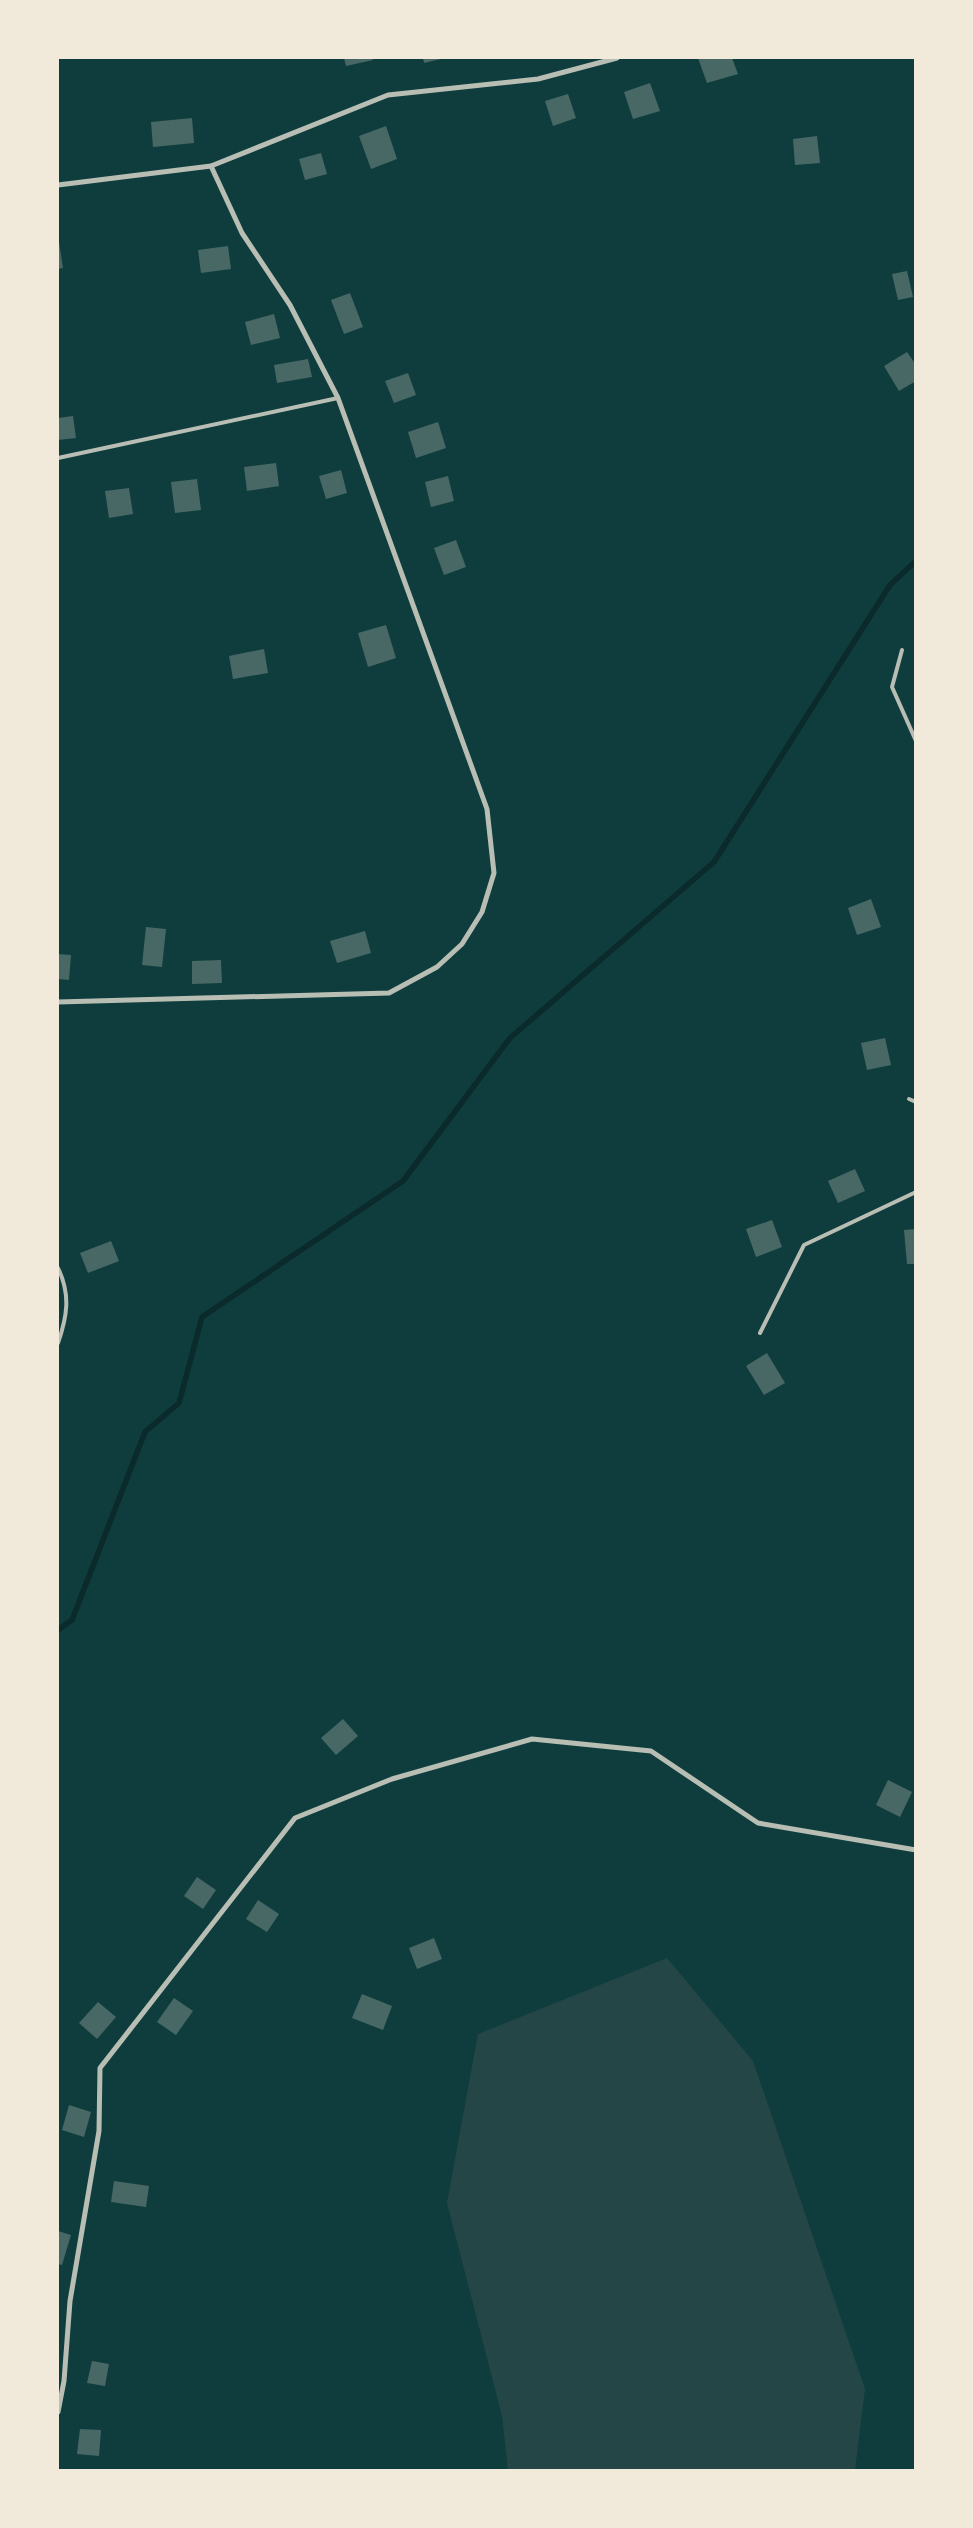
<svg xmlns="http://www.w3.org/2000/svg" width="973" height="2528" font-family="'Noto Sans',sans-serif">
  <rect width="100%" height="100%" fill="#0f3d3e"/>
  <!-- green -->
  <path fill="#244646" d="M667,1958L753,2061L865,2389L855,2470H508L502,2416L447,2203L478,2034Z"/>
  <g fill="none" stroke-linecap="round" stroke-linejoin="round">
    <!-- stream -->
    <path stroke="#0a2a2b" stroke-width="5.5" d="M58,1630L72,1620L145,1432L179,1403L202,1317L403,1181L510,1038L714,862L890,585L916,561"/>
  </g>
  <!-- building -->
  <g fill="#486865">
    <path d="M344,58H372L373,60L346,66Z"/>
    <path d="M423,58H445L424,63Z"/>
    <path d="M698,58H732L738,74L707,83Z"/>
    <path d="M650,83L660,111L633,119L624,92Z"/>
    <path d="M568,94L576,118L553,126L545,101Z"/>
    <path d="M192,118L194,143L153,147L151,122Z"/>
    <path d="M386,126L397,159L371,169L359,136Z"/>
    <path d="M817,136L820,163L795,165L793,139Z"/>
    <path d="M321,153L327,174L305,180L299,159Z"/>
    <path d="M59,242L63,268L58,269V242Z"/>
    <path d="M228,246L231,269L201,273L198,250Z"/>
    <path d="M907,271L913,297L898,300L892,274Z"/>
    <path d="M350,293L363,327L344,334L331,300Z"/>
    <path d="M274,314L280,338L251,345L245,322Z"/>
    <path d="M907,352L916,365V381L899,391L884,366Z"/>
    <path d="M308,359L312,377L277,383L274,365Z"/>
    <path d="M408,373L416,395L394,403L385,381Z"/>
    <path d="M73,416L76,438L58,440V418Z"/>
    <path d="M438,422L446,448L416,458L408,432Z"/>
    <path d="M276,463L279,486L247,491L244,467Z"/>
    <path d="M341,470L347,493L326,499L319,476Z"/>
    <path d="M448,476L454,501L431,507L425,482Z"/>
    <path d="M197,479L201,510L175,513L171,482Z"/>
    <path d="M129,488L133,514L109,518L105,491Z"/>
    <path d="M456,540L466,567L444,575L434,548Z"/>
    <path d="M386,625L396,658L368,667L358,633Z"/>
    <path d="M264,649L268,673L233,679L229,656Z"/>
    <path d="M871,899L881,927L857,935L848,908Z"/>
    <path d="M146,927L166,929L162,967L142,965Z"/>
    <path d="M365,931L371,953L337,963L330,941Z"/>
    <path d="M58,954L71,955L69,980L58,979Z"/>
    <path d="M221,960L222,983L192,984V961Z"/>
    <path d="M885,1038L891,1065L867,1070L861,1043Z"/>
    <path d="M855,1169L865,1191L838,1203L828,1181Z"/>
    <path d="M772,1220L782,1247L756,1257L746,1229Z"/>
    <path d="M916,1229V1264H907L904,1230Z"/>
    <path d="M111,1241L119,1261L88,1273L80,1253Z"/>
    <path d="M767,1353L785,1383L764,1395L746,1366Z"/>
    <path d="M343,1719L358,1736L336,1755L321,1738Z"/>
    <path d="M888,1780L912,1792L900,1817L876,1805Z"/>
    <path d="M197,1877L216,1890L203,1909L184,1896Z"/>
    <path d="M258,1900L279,1914L267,1932L246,1919Z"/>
    <path d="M434,1938L442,1959L417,1969L409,1948Z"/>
    <path d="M362,1994L392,2006L383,2030L352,2018Z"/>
    <path d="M174,1998L193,2011L176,2035L157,2022Z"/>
    <path d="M98,2002L116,2017L97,2039L79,2023Z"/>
    <path d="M69,2105L91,2112L84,2137L62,2130Z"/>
    <path d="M114,2181L149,2186L146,2207L111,2202Z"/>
    <path d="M58,2231L71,2235L62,2265L58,2264Z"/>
    <path d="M92,2361L109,2364L105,2386L87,2383Z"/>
    <path d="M80,2429L101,2430L99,2456L77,2454Z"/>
  </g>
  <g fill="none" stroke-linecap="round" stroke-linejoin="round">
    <!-- service -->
    <g stroke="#b8beb3" stroke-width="4">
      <path d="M58,458L338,398"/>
      <path d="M902,650L892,687L916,741"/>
      <path d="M909,1099L916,1102"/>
      <path d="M58,1268C71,1295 67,1317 58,1343"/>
      <path d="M760,1333L804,1245L916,1192"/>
    </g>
    <!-- minor -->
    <g stroke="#b8beb3" stroke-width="5">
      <path d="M58,185L211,166L388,95L538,79L617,58"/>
      <path d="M58,1002L389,993L437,967L462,944L482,912L494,873L487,809L338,398L290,305L242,233L211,166"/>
      <path d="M58,2412L64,2381L70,2301L99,2131L100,2068L295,1818L392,1779L532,1739L651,1751L758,1823L916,1850"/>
    </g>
  </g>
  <!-- border -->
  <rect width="973" height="2528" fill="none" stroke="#f1e9da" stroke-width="118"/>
</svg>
